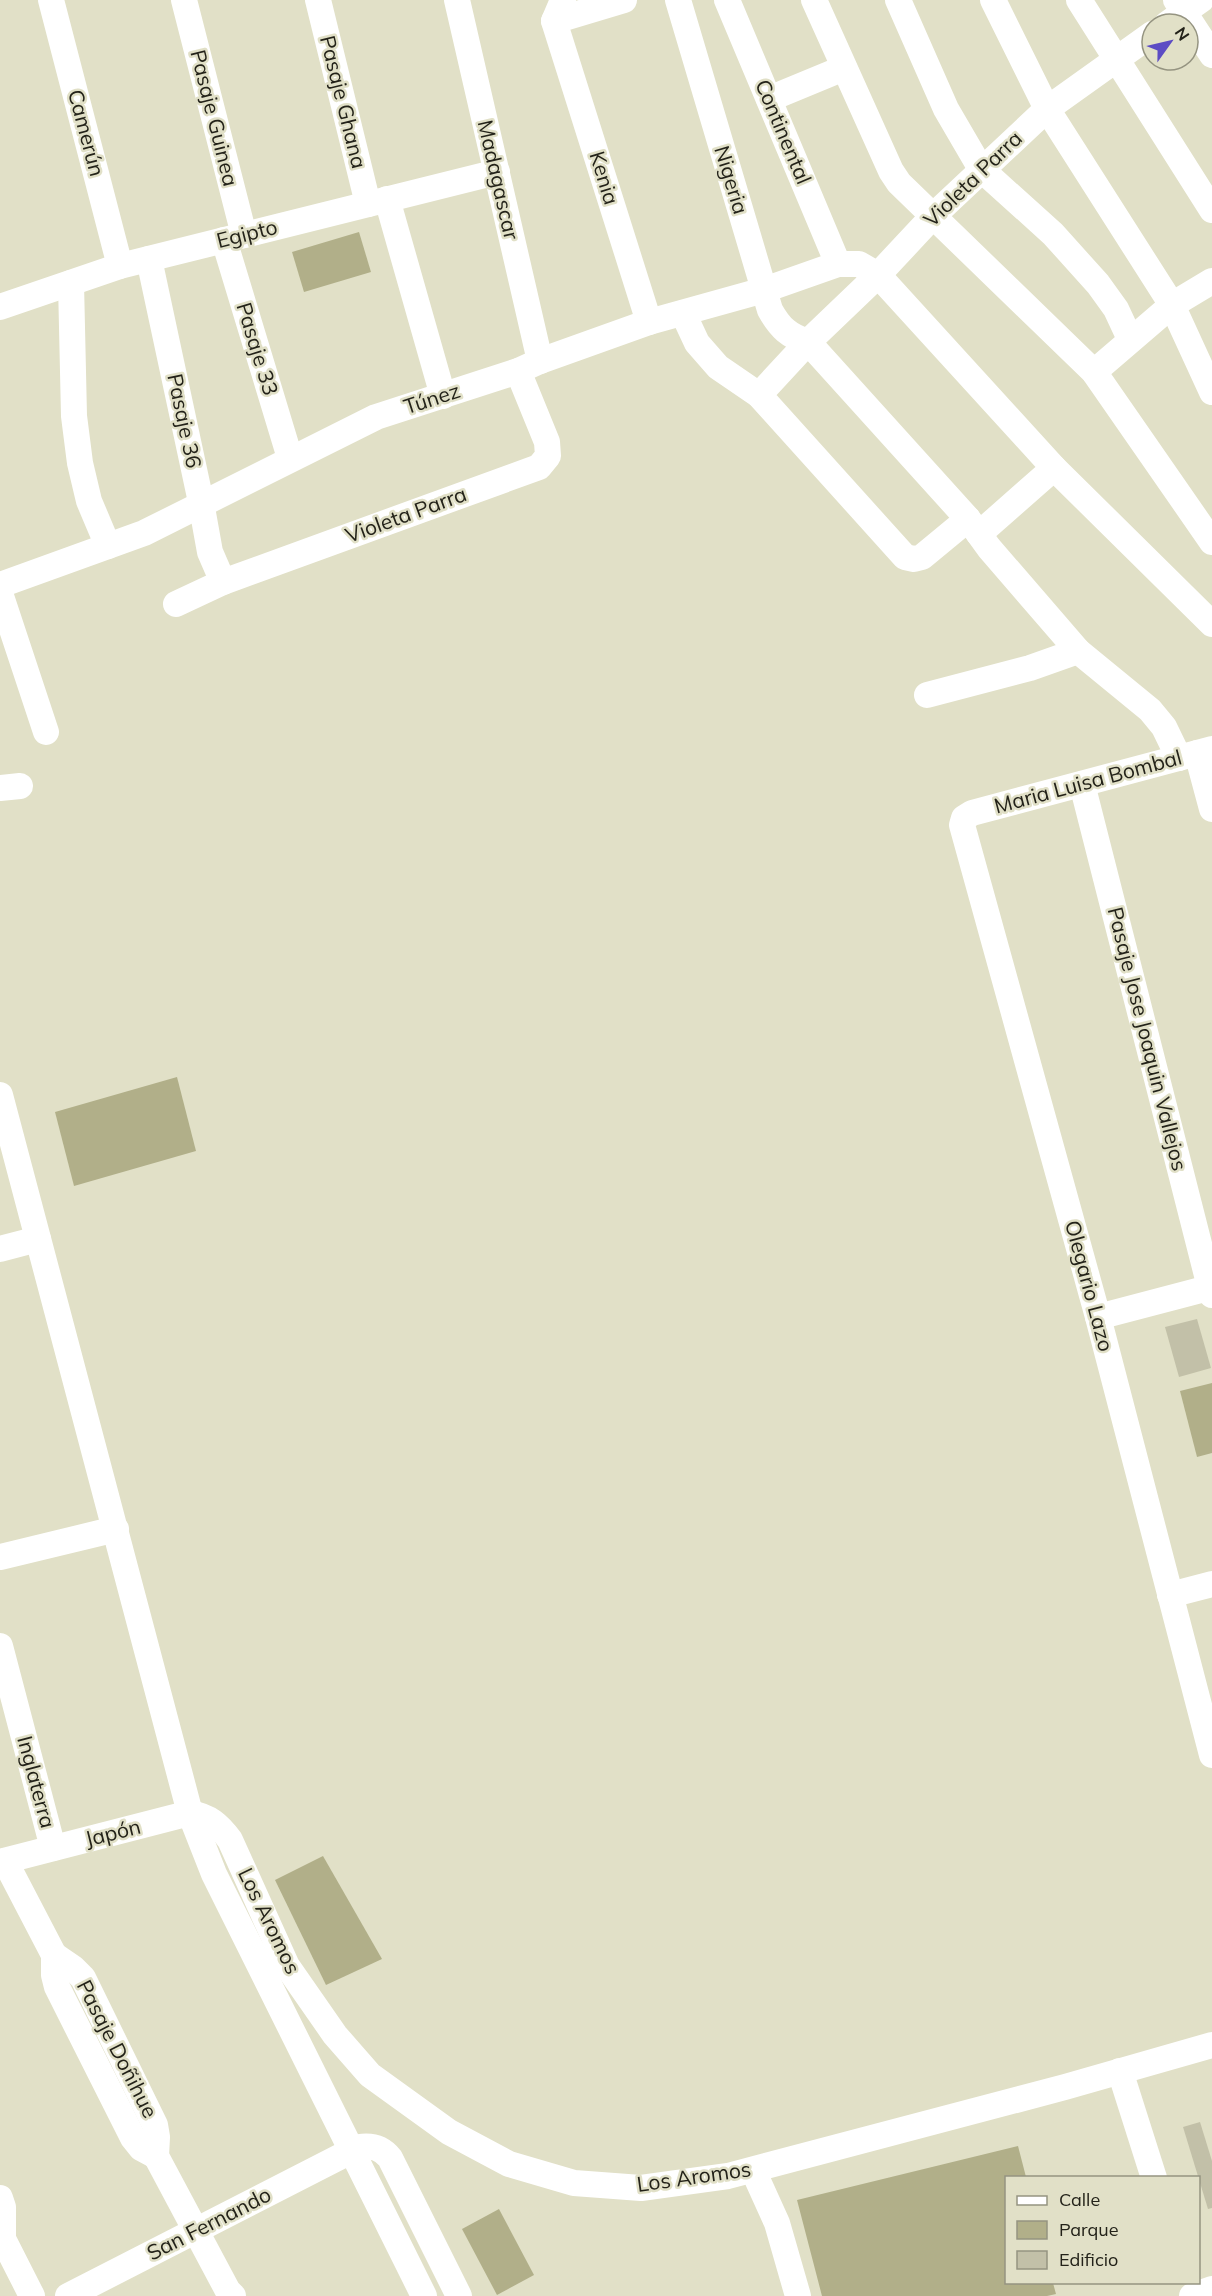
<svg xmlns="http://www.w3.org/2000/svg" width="1212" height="2296" font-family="Mulish,sans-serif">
  <rect width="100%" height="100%" fill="#e1e0c7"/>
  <!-- green -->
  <g fill="#b1af89">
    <path d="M359,232L371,272L304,292L292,252Z"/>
    <path d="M177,1077L196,1151L74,1186L55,1112Z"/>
    <path d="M1212,1383V1453L1197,1457L1180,1391Z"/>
    <path d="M323,1856L382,1959L326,1985L275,1880Z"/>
    <path d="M1018,2146L1026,2177L1006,2178V2282L1053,2283L1056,2294L1047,2296H822L797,2200Z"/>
    <path d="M499,2209L534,2275L497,2295L462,2229Z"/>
  </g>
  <!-- building -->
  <g fill="#c2c0a8">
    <path d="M1197,1319L1211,1368L1179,1377L1165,1327Z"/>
    <path d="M1200,2122L1212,2161V2208L1208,2209L1183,2127Z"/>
  </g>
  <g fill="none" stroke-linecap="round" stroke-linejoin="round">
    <!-- minor -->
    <g stroke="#fff" stroke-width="26">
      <path d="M51,0L120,266"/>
      <path d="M184,0L244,235"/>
      <path d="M318,0L368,204"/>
      <path d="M457,0L540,361"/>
      <path d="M563,0L554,21L624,0"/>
      <path d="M678,0L770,310C780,328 789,336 808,342"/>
      <path d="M727,0L838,264"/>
      <path d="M814,0L891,171L899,183L1094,372L1212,542"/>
      <path d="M898,0L946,109L981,169L1053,234L1098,284L1116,309L1130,339"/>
      <path d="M993,0L1047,109L1172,305L1212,392"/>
      <path d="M1079,0L1212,210"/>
      <path d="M1176,0L1212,55"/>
      <path d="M554,21L649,322"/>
      <path d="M1167,24L1201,0"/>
      <path d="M769,99L844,68"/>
      <path d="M387,199L443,396"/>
      <path d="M224,240L290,458"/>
      <path d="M149,259L201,502L210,552L223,582"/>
      <path d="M71,283L74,416L80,463L89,501L108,546"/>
      <path d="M0,307L120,266L497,172"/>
      <path d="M683,313L697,343L718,367L759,395"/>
      <path d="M808,342L968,519L989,548L1078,651L1150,710L1164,727L1179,758"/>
      <path d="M1094,372L1172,305L1212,281"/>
      <path d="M968,519L922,557L914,559L905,557L759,395L808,342L878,275L933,216L1047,109L1152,34"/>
      <path d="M979,534L1054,468"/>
      <path d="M0,585L144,533L376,417L518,371L540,361L649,322L764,290L838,264H859L878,275L1054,468L1212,624"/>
      <path d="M0,593L46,732"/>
      <path d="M176,604L223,582L539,467L548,456L547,442L518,371"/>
      <path d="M927,695L1030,668L1078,651"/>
      <path d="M1212,749L972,813L964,818L962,825L1098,1317L1212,1755"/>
      <path d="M1197,753L1212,809"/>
      <path d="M1082,784L1212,1295"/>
      <path d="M0,788L20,786"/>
      <path d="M0,1095L190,1813L214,1874L424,2296"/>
      <path d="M0,1249L38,1239"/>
      <path d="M1098,1317L1212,1287"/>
      <path d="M0,1557L116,1529"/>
      <path d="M1170,1595L1212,1584"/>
      <path d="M0,1646L53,1848"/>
      <path d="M5,1861L54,1955V1975L57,1987L133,2138L141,2148L156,2156"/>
      <path d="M0,1862L190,1813C209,1816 219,1825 230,1840L287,1966L335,2035L370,2075L449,2132L509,2164L574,2183L641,2188L728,2176L1065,2087L1212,2045"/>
      <path d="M54,1955L73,1968L83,1978L155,2125L157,2137L156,2156L228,2291L233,2296"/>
      <path d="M1120,2071L1154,2178"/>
      <path d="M753,2170L777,2223L798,2296"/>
      <path d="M0,2198L3,2207V2239"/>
      <path d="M0,2236L3,2239L32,2296"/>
      <path d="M68,2296L359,2147C372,2145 382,2148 390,2158L459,2296"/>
      <path d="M1192,2296L1212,2289"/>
    </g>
  </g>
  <g text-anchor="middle" stroke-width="5" stroke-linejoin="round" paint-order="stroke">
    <!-- street labels -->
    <g font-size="21" fill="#232219" stroke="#e1e0c7">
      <text transform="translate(343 102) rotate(76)" y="7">Pasaje Ghana</text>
      <text transform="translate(214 118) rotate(76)" y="7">Pasaje Guinea</text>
      <text transform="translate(783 132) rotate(67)" y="7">Continental</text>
      <text transform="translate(86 133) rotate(75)" y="7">Camerún</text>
      <text transform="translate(604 178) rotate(73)" y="7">Kenia</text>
      <text transform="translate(973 179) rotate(-44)" y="7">Violeta Parra</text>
      <text transform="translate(498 180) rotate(77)" y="7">Madagascar</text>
      <text transform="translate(731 180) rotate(73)" y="7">Nigeria</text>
      <text transform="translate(247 234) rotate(-14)" y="7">Egipto</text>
      <text transform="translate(257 349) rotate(73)" y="7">Pasaje 33</text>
      <text transform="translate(432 399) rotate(-18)" y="7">Túnez</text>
      <text transform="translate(184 421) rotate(78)" y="7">Pasaje 36</text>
      <text transform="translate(406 515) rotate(-20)" y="7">Violeta Parra</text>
      <text transform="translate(1088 782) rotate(-15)" y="7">Maria Luisa Bombal</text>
      <text transform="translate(1147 1039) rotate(76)" y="7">Pasaje Jose Joaquin Vallejos</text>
      <text transform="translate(1089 1286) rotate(75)" y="7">Olegario Lazo</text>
      <text transform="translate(36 1782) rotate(75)" y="7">Inglaterra</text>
      <text transform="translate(113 1833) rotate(-14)" y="7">Japón</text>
      <text transform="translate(269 1921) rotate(64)" y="7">Los Aromos</text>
      <text transform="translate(117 2049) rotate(63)" y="7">Pasaje Doñihue</text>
      <text transform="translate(694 2177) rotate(-8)" y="7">Los Aromos</text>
      <text transform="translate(209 2224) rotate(-27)" y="7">San Fernando</text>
    </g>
  </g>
  <!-- legend -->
  <rect x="1005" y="2176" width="195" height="108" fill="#e1e0c7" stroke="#959481" stroke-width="1.5"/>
  <rect x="1017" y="2196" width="30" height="9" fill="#ffffff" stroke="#959481" stroke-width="1.5"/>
  <text x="1059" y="2206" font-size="18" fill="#232219">Calle</text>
  <rect x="1017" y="2221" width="30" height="18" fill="#b1af89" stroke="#959481" stroke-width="1.5"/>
  <text x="1059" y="2236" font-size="18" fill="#232219">Parque</text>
  <rect x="1017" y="2251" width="30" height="18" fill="#c2c0a8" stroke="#959481" stroke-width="1.5"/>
  <text x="1059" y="2266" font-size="18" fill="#232219">Edificio</text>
  <!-- north arrow -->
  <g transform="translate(1170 42) rotate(56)"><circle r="28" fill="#e1e0c7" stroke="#959481" stroke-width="1.5"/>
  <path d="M0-4.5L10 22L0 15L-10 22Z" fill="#5c4cc4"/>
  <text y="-9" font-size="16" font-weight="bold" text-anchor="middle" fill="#232219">N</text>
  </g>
</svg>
